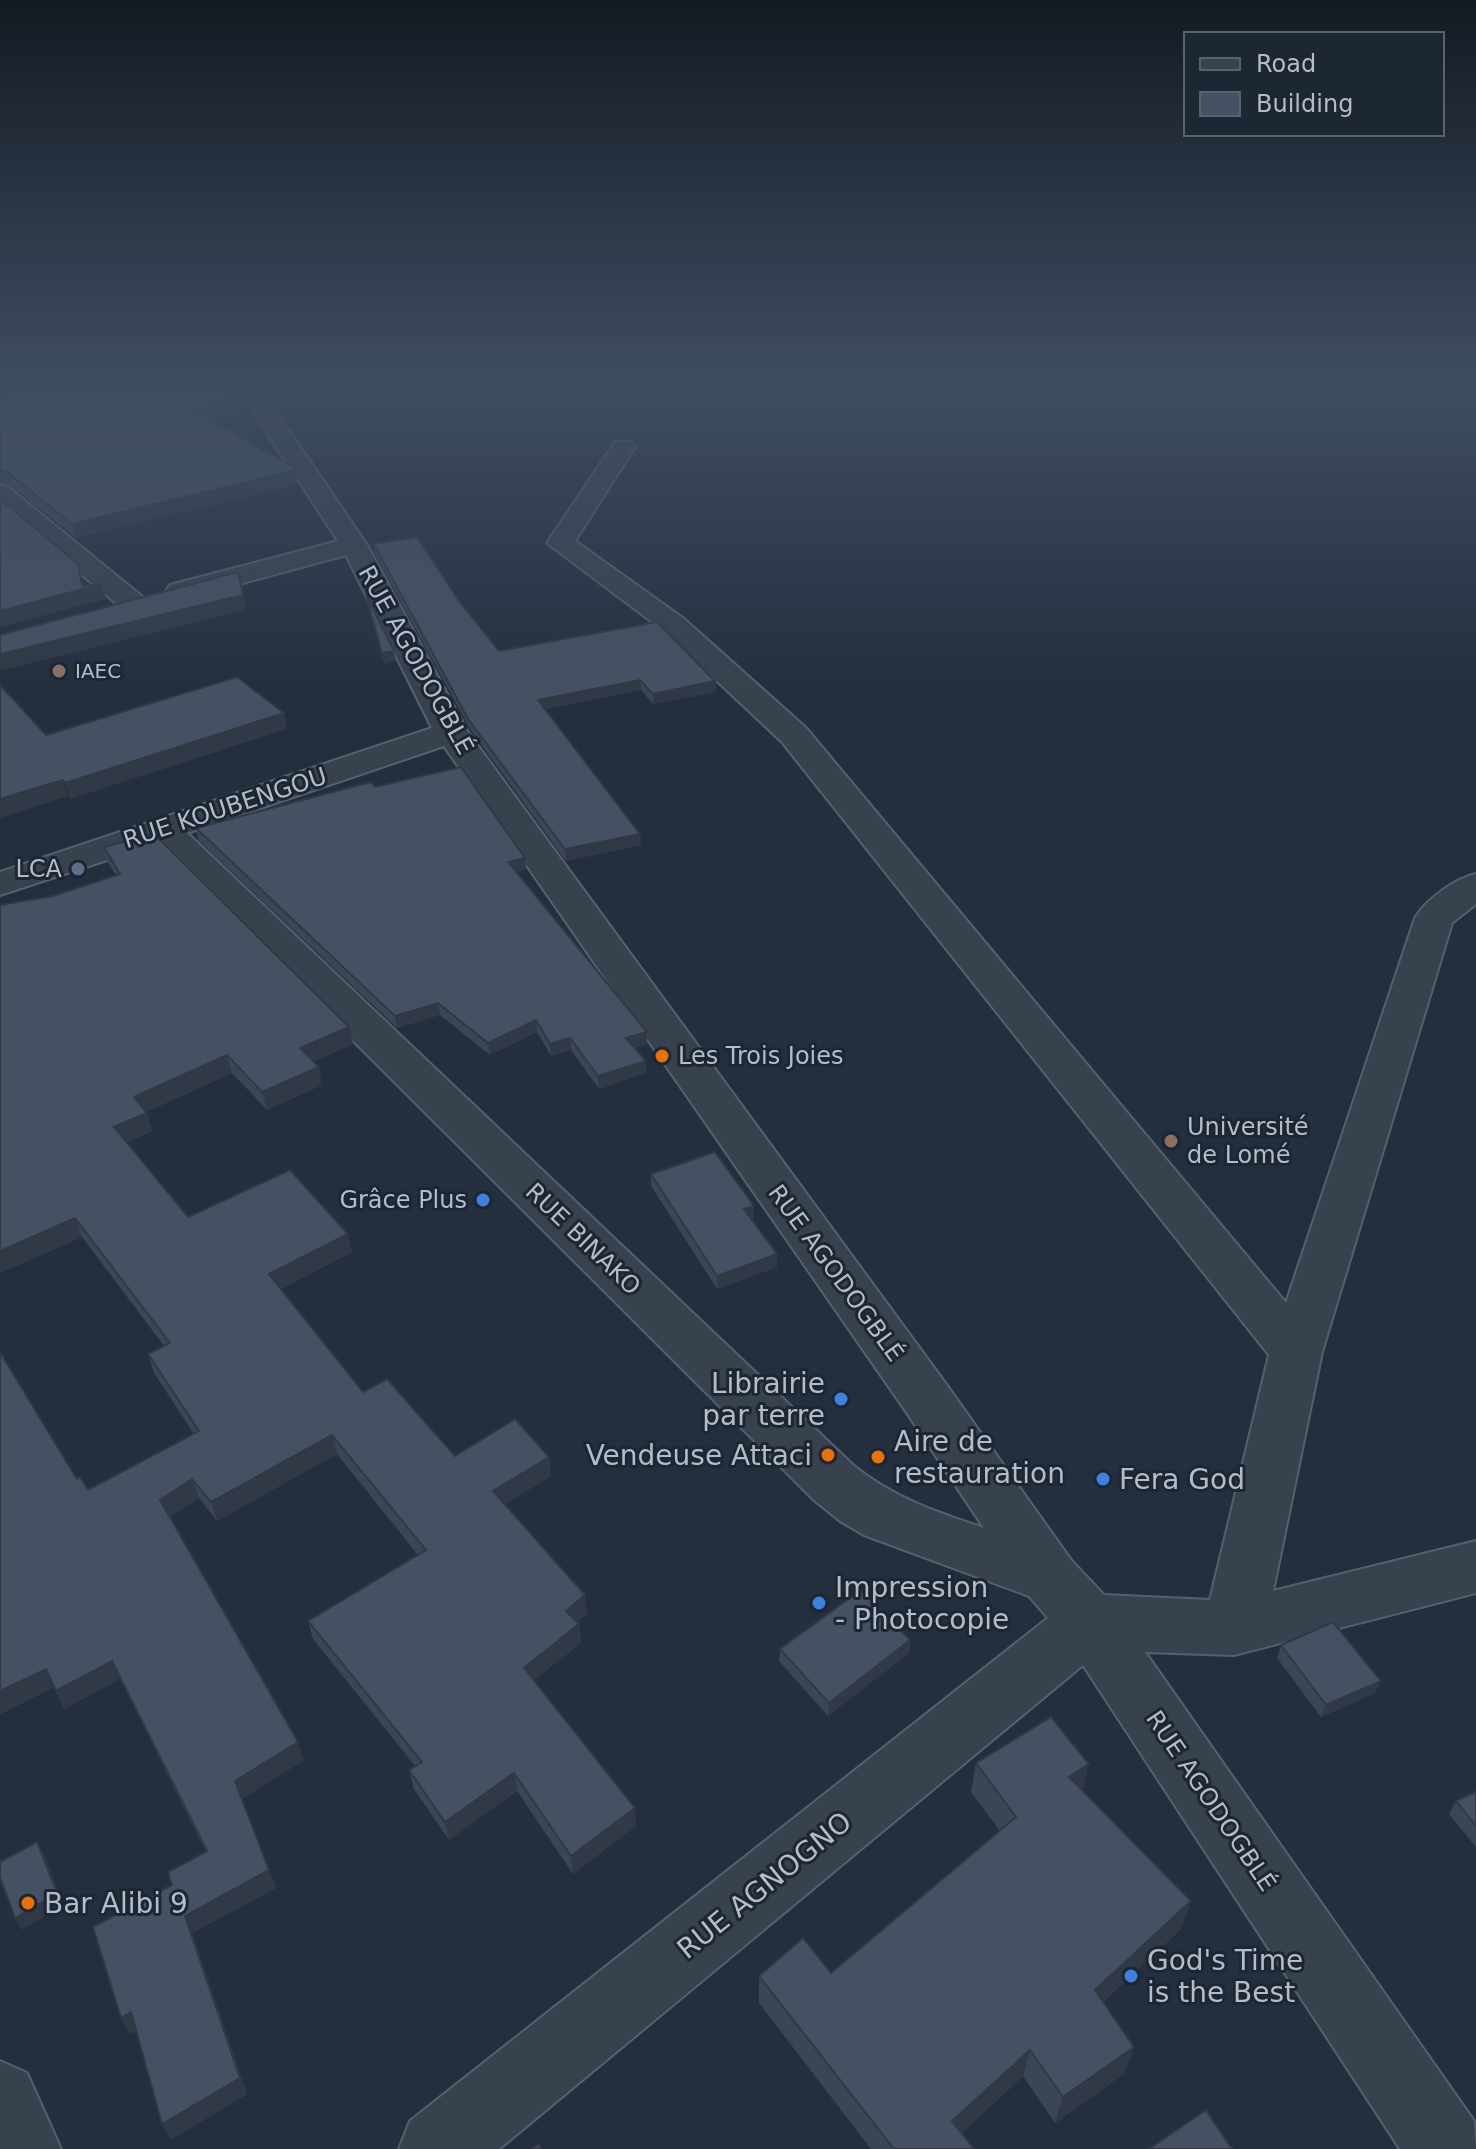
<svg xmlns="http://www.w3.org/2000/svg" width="1476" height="2149" font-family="'DejaVu Sans',sans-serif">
  <rect width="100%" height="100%" fill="#242f3e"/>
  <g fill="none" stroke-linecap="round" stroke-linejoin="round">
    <!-- minor casing -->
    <g stroke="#565f6c" stroke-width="4">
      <g id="minor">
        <path d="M236,385H258L367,545L467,731L943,1380L1071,1560L1104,1595L1210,1600L1269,1355L782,742L664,631L547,543L615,442H631L635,447L575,541L684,619L806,728L1286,1303L1415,918C1427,899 1454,879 1476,874V904L1452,923L1322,1352L1273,1591L1476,1541V1593L1234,1655L1145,1652L1474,2121L1476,2149H1400L1083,1665L499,2149H399L410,2121L1048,1618L1029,1596L864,1535L840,1521L814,1500L156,844L0,895V872L432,728L346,555L180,600L170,597L166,591L170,585L338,541ZM444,746L905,1410L984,1528C936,1512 894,1498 854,1466L187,833Z"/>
        <path d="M0,485L9,488L144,598L148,604L144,610L134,613L124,610L0,506Z"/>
        <path d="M0,2061L27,2073L61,2149H0Z"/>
      </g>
    </g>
    <!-- minor -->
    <use href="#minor" fill="#38414e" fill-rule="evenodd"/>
  </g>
  <!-- wall -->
  <g fill="#3b4654">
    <path d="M0,385L239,403L241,415L211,420L297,484L76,538L11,486L0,483Z"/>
    <path d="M374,544L459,601L499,651L715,681L716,692L653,704L641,690L545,709L641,845L566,861L470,729L375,554Z"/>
    <path d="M366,595L394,651L395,661L384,664L368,605Z"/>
    <path d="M375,787L525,858L526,869L516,872L647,1032V1044L635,1048L646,1061V1073L599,1089L571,1050L551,1056L537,1032L490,1055L440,1015L397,1028L198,840L196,828Z"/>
    <path d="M104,847L349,1027L353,1044L313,1062L322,1085L267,1110L232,1073L146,1112L152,1131L127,1142L188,1217L352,1252L281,1289L363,1392L455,1456L549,1457L551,1476L505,1504L585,1595L587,1614L577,1622L579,1624L581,1643L534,1680L635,1808L636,1826L573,1874L517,1791L449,1840L414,1789L409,1770L415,1766L313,1639L308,1621L418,1555L337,1454L217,1521L199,1498L170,1517L304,1760L242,1799L276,1888L192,1933L247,2094L171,2140L136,2030L130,2034L121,2018L172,1885L206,1852L120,1679L64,1709L54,1687L0,1714V1354L77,1479L88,1490L194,1434L154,1373L148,1354L164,1346L82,1237L0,1273V905L53,896L116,875L108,863Z"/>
    <path d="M651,1174L754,1206V1218L751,1219L777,1254V1267L717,1289L651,1186Z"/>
    <path d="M910,1640L909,1653L828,1716L779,1661L780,1649Z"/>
    <path d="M1281,1645L1375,1693L1321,1717L1277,1658Z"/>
    <path d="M976,1763L1083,1790L1181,1929L1103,2002L1125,2073L1055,2123L1023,2076L962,2133L975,2149H871L759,2003V1976L831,1973L1000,1831L971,1792Z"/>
    <path d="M1476,1792V1847L1449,1814L1456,1801Z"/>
  </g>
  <!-- shaded-wall -->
  <g fill="#303945">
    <path d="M239,403L241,415L196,423L193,410Z"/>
    <path d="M295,470L297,484L76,538L72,524Z"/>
    <path d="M78,564L84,589L102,584L106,599L0,627V611Z"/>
    <path d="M243,595L246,610L0,671V654Z"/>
    <path d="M394,651L395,661L384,664L382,653Z"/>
    <path d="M640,680L641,690L538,711V700Z"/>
    <path d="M715,681L716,692L653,704V694Z"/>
    <path d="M284,713L287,729L70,799L65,783Z"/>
    <path d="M63,780L68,796L0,818V799Z"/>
    <path d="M640,834L641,845L566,861L565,849Z"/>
    <path d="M525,858L526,869L509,873L508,862Z"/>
    <path d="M438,1003L440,1015L397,1028L395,1016Z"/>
    <path d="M536,1020L537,1032L490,1055L488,1043Z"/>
    <path d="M349,1027L353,1044L304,1066L300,1048Z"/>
    <path d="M647,1032V1044L627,1050L626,1038Z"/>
    <path d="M570,1038L571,1050L551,1056L550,1044Z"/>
    <path d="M227,1055L232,1073L139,1115L134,1097Z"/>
    <path d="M646,1061V1073L599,1089L598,1076Z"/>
    <path d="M319,1067L322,1085L267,1110L262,1092Z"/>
    <path d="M147,1113L152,1131L120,1145L114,1127Z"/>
    <path d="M754,1206V1218L744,1222V1209Z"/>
    <path d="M75,1218L82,1237L0,1273V1251Z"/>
    <path d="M348,1234L352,1252L274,1292L269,1274Z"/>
    <path d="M777,1254V1267L717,1289V1276Z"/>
    <path d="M332,1435L337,1454L217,1521L211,1502Z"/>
    <path d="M549,1457L551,1476L496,1510L493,1491Z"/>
    <path d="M192,1479L199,1498L167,1519L160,1500Z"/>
    <path d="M585,1595L587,1614L568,1629L566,1611Z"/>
    <path d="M579,1624L581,1643L527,1686L524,1668Z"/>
    <path d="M910,1640L909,1653L828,1716L829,1703Z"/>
    <path d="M112,1661L120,1679L64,1709L56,1691Z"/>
    <path d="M46,1669L54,1687L0,1714V1691Z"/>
    <path d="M1381,1681L1375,1693L1321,1717L1326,1705Z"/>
    <path d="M298,1742L304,1760L242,1799L235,1781Z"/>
    <path d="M1089,1764L1082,1793L1069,1777Z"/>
    <path d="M514,1773L517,1791L449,1840L445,1822Z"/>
    <path d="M635,1808L636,1826L573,1874L571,1856Z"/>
    <path d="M37,1842L44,1854L64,1905L22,1930L15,1918Z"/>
    <path d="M269,1870L276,1888L192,1933L247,2094L171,2140L162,2124L185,1916Z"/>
    <path d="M1191,1901L1181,1929L1086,2017L1095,1990Z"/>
    <path d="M131,2012L140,2028L130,2034L121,2018Z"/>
    <path d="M1134,2047L1125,2073L1055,2123L1063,2097Z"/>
    <path d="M1030,2050L1023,2076L947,2147L952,2121Z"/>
  </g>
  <!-- building -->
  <g fill="#455162" stroke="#303945" stroke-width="2">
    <path d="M0,385H220L239,403L193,410L291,466L295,470L72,524L7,472L0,471Z"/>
    <path d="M0,499L78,564L82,586L102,584L0,611Z"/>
    <path d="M417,537L459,601L499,651L657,622L715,681L653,694L640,680L538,700L640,834L565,849L468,719L374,544Z"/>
    <path d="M238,572L243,595L0,654V635Z"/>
    <path d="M366,595L394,651L382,653Z"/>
    <path d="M237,677L284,713L65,783L63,780L0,799V685L46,735Z"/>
    <path d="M461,767L525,858L508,862L647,1032L626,1038L646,1061L598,1076L570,1038L550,1044L536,1020L488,1043L438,1003L395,1016L196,828L371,782L375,787Z"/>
    <path d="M154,834L349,1027L300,1048L319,1067L262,1092L227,1055L134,1097L147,1113L114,1127L188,1217L290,1170L348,1234L269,1274L363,1392L387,1379L455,1456L515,1419L549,1457L493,1491L585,1595L566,1611L579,1624L524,1668L635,1808L571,1856L514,1773L445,1822L409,1770L422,1762L308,1621L426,1550L332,1435L211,1502L192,1479L160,1500L298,1742L235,1781L269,1870L185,1916L240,2078L162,2124L131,2012L121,2018L93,1927L172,1885L168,1872L207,1851L112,1661L56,1691L46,1669L0,1691V1354H1L77,1479L80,1477L88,1490L199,1431L148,1354L170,1343L75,1218L0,1251V905L53,896L120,874L104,847Z"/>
    <path d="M715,1152L754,1206L744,1209L777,1254L717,1276L651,1174Z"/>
    <path d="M861,1590L910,1640L829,1703L780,1649Z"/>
    <path d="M1333,1622L1381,1681L1326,1705L1281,1645Z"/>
    <path d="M1051,1717L1089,1764L1069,1777L1191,1901L1095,1990L1134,2047L1063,2097L1030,2050L952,2121L974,2149H894L759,1976L803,1938L831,1973L1016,1817L976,1763Z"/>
    <path d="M1476,1792V1826L1456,1801Z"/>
    <path d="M37,1842L57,1893L15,1918L0,1877V1862Z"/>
    <path d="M1206,2110L1232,2149H1149Z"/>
    <path d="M538,2144L542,2149H532Z"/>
  </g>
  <!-- sky -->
  <linearGradient id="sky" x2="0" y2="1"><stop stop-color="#141a22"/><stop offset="0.56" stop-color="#3f4d63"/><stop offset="1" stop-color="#3f4d63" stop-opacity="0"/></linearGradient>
  <rect width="1476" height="686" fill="url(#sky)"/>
  <!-- markers -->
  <g fill="#8d6e63" stroke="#1d2633" stroke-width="3">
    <circle cx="59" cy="671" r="8"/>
    <circle cx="1171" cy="1141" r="8"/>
  </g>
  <circle fill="#5c6f8a" stroke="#1d2633" stroke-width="3" cx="78" cy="869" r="8"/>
  <g fill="#e8710a" stroke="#1d2633" stroke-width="3">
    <circle cx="662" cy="1056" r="8"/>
    <circle cx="828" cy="1455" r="8"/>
    <circle cx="878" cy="1457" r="8"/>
    <circle cx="28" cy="1903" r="8"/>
  </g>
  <g fill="#3f7fe0" stroke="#1d2633" stroke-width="3">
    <circle cx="483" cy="1200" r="8"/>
    <circle cx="841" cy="1399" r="8"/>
    <circle cx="1103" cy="1479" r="8"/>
    <circle cx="819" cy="1603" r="8"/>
    <circle cx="1131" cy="1976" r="8"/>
  </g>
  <g text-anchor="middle" stroke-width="6" stroke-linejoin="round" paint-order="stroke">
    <!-- far-poi labels -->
    <g font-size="20" fill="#b4bcc9" stroke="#1d2633" text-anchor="start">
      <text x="75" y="678">IAEC</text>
    </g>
    <!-- street labels -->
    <g font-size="24" fill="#b4bcc9" stroke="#1d2633">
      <text transform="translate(416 660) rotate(61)" y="8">RUE AGODOGBLÉ</text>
      <text transform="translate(225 808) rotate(-18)" y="8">RUE KOUBENGOU</text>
      <text transform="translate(583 1239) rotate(44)" y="8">RUE BINAKO</text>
      <text transform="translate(836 1273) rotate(54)" y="8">RUE AGODOGBLÉ</text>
      <text transform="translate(1211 1801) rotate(56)" y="8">RUE AGODOGBLÉ</text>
    </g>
    <!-- poi labels -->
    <g font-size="24" fill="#b4bcc9" stroke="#1d2633" text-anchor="end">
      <text x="62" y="877">LCA</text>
      <text x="678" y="1064" text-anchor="start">Les Trois Joies</text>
      <text x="1187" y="1135" text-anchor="start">Université<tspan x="1187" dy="28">de Lomé</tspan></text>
      <text x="467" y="1208">Grâce Plus</text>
    </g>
    <!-- near-poi labels -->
    <g font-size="28" fill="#b4bcc9" stroke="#1d2633" text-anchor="start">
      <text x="825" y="1393" text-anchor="end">Librairie<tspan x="825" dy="32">par terre</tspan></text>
      <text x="894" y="1451">Aire de<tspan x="894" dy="32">restauration</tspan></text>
      <text x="812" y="1465" text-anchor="end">Vendeuse Attaci</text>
      <text x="1119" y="1489">Fera God</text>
      <text x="835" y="1597">Impression<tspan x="835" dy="32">- Photocopie</tspan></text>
      <text x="44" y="1913">Bar Alibi 9</text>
      <text x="1147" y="1970">God's Time<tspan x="1147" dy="32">is the Best</tspan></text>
    </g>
    <!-- near-street labels -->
    <g font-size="28" fill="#b4bcc9" stroke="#1d2633">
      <text transform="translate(764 1885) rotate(-39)" y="10">RUE AGNOGNO</text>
    </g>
  </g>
  <!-- legend -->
  <rect x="1184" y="32" width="260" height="104" fill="#1d2633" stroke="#59626f" stroke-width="2"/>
  <rect x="1200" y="58" width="40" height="12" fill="#38414e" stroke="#59626f" stroke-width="2"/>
  <text x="1256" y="72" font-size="24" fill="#b4bcc9">Road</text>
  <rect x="1200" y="92" width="40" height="24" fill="#455162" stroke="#59626f" stroke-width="2"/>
  <text x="1256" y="112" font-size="24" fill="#b4bcc9">Building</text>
</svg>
